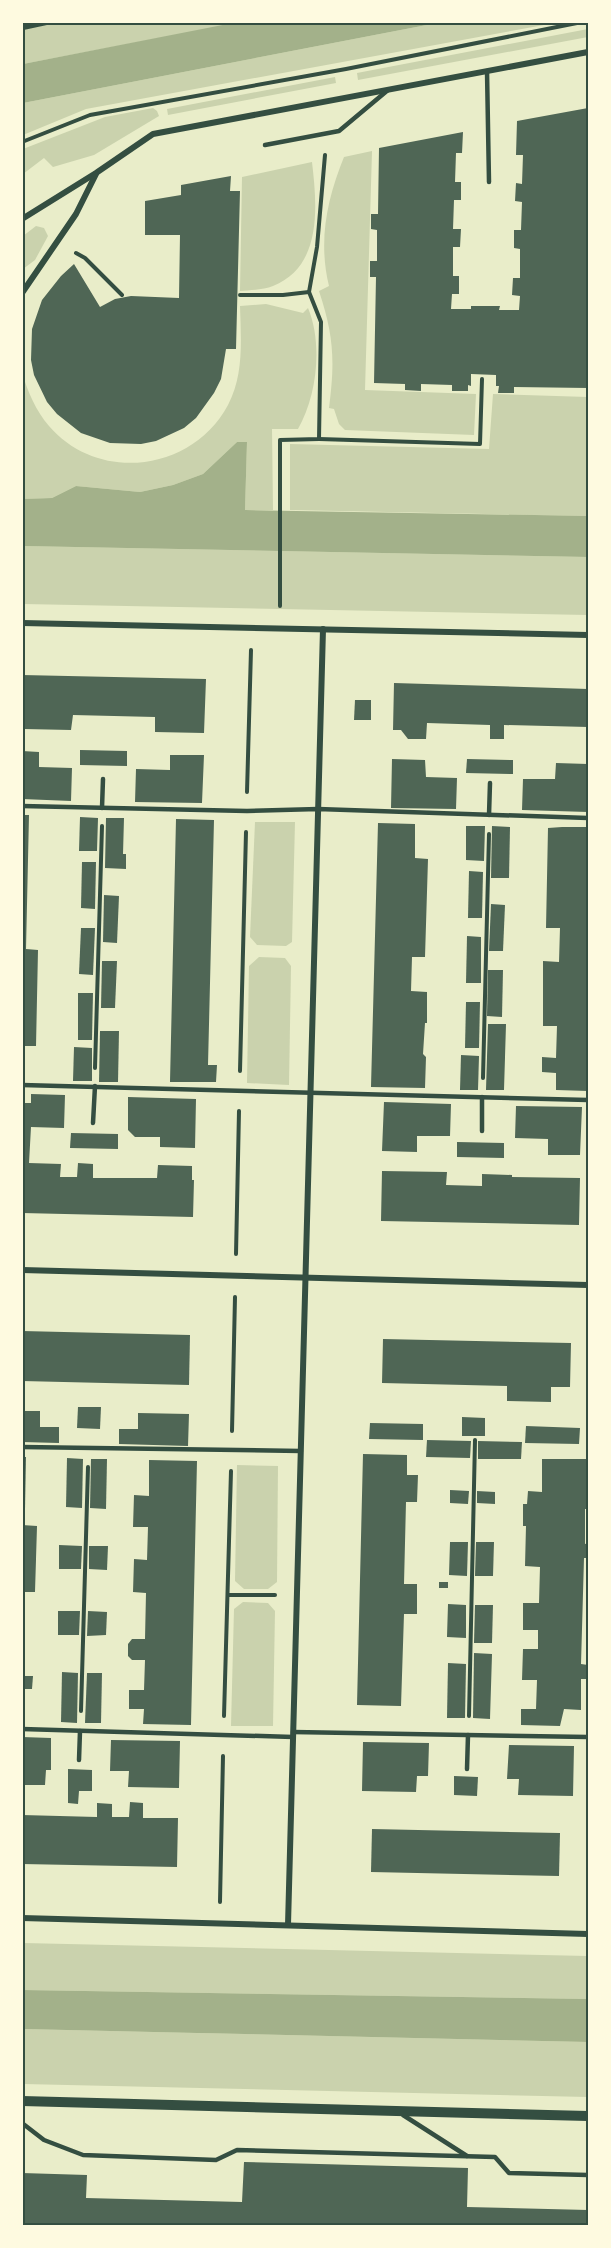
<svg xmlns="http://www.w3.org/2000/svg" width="611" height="2248" font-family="Helvetica,sans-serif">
  <rect width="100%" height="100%" fill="#e9edc9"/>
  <!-- green -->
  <g fill="#cad2ad">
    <path d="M23,23H238L23,64Z"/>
    <path d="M437,23H555L86,109L23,135V103Z"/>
    <path d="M588,29V37L358,80L357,73Z"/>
    <path d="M335,77L336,83L168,115L167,109Z"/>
    <path d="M153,108L157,111L159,116L94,155L53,167L44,158L23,174V149L105,117Z"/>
    <path d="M372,151L365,390L476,394L474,435L345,430L339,424L334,409L329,408C335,361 334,336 319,291L329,286C318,241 327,199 344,157Z"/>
    <path d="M312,162C317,205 323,266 273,286C264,290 250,290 240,291L242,177Z"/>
    <path d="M36,226L44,228L48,236L35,260L23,269V236Z"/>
    <path d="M266,304L303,313L308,308C323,344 317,396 298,429H272L273,510H245L247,442H237L203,474L173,485L140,492L76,486L52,498L23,499L22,373C28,392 36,411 49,426C99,484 193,471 228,405C244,375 241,340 240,306Z"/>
    <path d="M493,394L588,397V516L290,510V444L489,449Z"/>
    <path d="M23,546L588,557V615L23,604Z"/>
    <path d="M255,822H295L292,942L286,946L257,945L250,937Z"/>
    <path d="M259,957L285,958L291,966L289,1085L247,1083L249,966Z"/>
    <path d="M237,1465L278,1466L277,1582L268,1589H244L235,1581Z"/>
    <path d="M243,1602L268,1603L275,1611L273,1726H231L234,1609Z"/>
    <path d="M23,1943L588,1956V1999L23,1990Z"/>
    <path d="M23,2029L588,2042V2097L23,2084Z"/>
  </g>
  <!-- water -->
  <g fill="#a3b18a">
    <path d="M238,22L437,23L23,103V64Z"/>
    <path d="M237,442H247L245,510L588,516V557L23,546L22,499L52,498L76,486L140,492L173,485L203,474Z"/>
    <path d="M23,1990L588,1999V2042L23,2029Z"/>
  </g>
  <!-- building -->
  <g fill="#4f6655">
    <path d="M588,108V388L514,387V393H498L499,386H496V375L471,374V386L468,385V391H452V385L421,384V391L405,390V384L374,383L376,277H370V261H377V230L371,229V214H378L379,148L463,132L462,153H456L455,182H461V200H454L453,229H461L460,247H453V276H459V294H452L451,309H471V306H500L499,310H519L520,296L512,295L513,278H520V249L514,248V230H521L522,202L515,201L516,183L522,184L523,155H516L517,121Z"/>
    <path d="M231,176L230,191H240L236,349H226L221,379L214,393L196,418L184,428L156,441L141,444L110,443L81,433L57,414L47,402L34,375L31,360L32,329L42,300L61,276L74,264L100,307L115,299L131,296L179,298L180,235H145V201L181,195V185Z"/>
    <path d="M22,675L206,679L204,733L155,732V717L73,715L71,730L24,729Z"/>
    <path d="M394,683L588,689V727L504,725V739H490V725L427,723L426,739H408L401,730H393Z"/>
    <path d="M355,700H371V720H354Z"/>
    <path d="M80,750L127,751V766L80,765Z"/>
    <path d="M22,751L39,752V767L72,768L71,801L22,799Z"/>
    <path d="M170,755H204L202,803L135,802L136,769L170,770Z"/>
    <path d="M392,759L425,760L426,777L457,778L456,809L391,808Z"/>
    <path d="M467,759L513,760V774L466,773Z"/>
    <path d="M556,763L588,764V812L522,810L523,779H555Z"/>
    <path d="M22,815H29L26,949L38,950L36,1046H22Z"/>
    <path d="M80,817L98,818L97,851H79Z"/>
    <path d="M106,818H124L123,854H126V869L105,868Z"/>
    <path d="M176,819L214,820L208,1065H217L216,1082H170Z"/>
    <path d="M378,823L415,824V858L428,859L425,957H412L411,991L427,992V1023H425L423,1054L426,1057L425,1088L371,1087Z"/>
    <path d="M466,826H485L484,861L466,860Z"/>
    <path d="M492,826L510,827L509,878H491Z"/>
    <path d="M562,827H588V1091L556,1090V1073L542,1072V1057L556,1058L557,1026H543V961L559,962L560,928H546L548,828Z"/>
    <path d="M82,862H96L95,909L81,908Z"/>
    <path d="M469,871L483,872L482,918H468Z"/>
    <path d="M104,895L119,896L117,943L103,942Z"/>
    <path d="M491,904L505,905L503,951H489Z"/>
    <path d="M81,928H95L93,975L79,974Z"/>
    <path d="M467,936L481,937V983H466Z"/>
    <path d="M102,961H117L115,1008H101Z"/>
    <path d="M488,970H503L502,1017L487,1016Z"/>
    <path d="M78,993H93L92,1040H78Z"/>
    <path d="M466,1002H480L479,1048H465Z"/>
    <path d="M488,1024H506L504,1090H486Z"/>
    <path d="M100,1031H119L118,1082H99Z"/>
    <path d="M74,1047L92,1048V1081H73Z"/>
    <path d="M461,1055L479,1056L478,1090H460Z"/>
    <path d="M31,1094L65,1095L64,1128L31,1127L29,1163L61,1164L60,1177H77L78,1163L93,1164V1178H157L158,1165L192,1166V1180H194L193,1217L22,1213V1103H31Z"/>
    <path d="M128,1097L196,1099L195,1148L160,1147V1137H135L128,1130Z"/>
    <path d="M384,1102L451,1104L450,1136H417V1152L382,1151Z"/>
    <path d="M516,1106L582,1107L580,1155H548V1139L515,1138Z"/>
    <path d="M71,1133L118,1134V1149L70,1148Z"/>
    <path d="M457,1142L504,1143V1158L457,1157Z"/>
    <path d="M382,1171L447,1172L446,1185L482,1186V1174L512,1175V1177L580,1178L579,1225L381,1221Z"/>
    <path d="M22,1331L190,1335L189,1385L22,1381Z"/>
    <path d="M383,1339L571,1343L570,1387H551V1402L507,1401V1386L382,1383Z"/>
    <path d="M78,1407H101L100,1429L77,1428Z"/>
    <path d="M22,1411H40V1427H59V1443L22,1442Z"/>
    <path d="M138,1413L189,1414L188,1446L119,1444V1429H138Z"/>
    <path d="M462,1417L485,1418V1436H462Z"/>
    <path d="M370,1423L423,1424V1440L369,1439Z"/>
    <path d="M526,1426L580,1428L579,1444L525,1443Z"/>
    <path d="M427,1440L471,1441L470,1458L426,1457Z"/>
    <path d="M478,1441L522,1442L521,1459H478Z"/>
    <path d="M363,1454L407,1455V1475H418L417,1502H406L404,1584H417V1614H404L401,1706L357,1705Z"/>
    <path d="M22,1457H26L25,1509H22Z"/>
    <path d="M67,1458L83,1459L82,1508L66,1507Z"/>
    <path d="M91,1459H107L106,1509L90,1508Z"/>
    <path d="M542,1459H587L586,1481H588V1509H585V1544L588,1543V1558H584L581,1664L588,1665V1679H581V1710L564,1709L560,1726L521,1725V1709H536L537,1680H522L523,1649H538V1630H523V1603H539L540,1567L525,1566L526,1526H523V1504H527L528,1491L542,1492Z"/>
    <path d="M149,1460L197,1461L191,1725L143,1724L144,1709H129V1690H144L145,1660H132L128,1656V1644L132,1639H145L146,1593L133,1592L134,1559L147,1560L148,1527H133L134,1495L149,1496Z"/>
    <path d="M450,1490L469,1491L468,1504L450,1503Z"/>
    <path d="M477,1491L495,1492V1504L477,1503Z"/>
    <path d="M22,1525L37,1526L35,1592H22Z"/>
    <path d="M450,1542H468L467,1576L449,1575Z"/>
    <path d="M476,1542H494L493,1576H475Z"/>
    <path d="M59,1545L82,1546L81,1569H59Z"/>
    <path d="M89,1546H108L107,1570L89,1569Z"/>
    <rect x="439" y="1582" width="9" height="6"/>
    <path d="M448,1604L466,1605V1638L447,1637Z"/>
    <path d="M475,1605H493L492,1643H474Z"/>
    <path d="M58,1611H80L79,1635H58Z"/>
    <path d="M88,1611L107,1612L106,1635L87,1636Z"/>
    <path d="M474,1653L492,1654L490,1719L473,1718Z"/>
    <path d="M448,1663L466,1664L465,1718H447Z"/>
    <path d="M62,1672L78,1673L77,1723L61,1722Z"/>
    <path d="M87,1673H102L101,1723H85Z"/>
    <path d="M22,1676H33L32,1689H22Z"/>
    <path d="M22,1737L51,1738V1770H46L45,1785H22Z"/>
    <path d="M111,1740L180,1741L179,1788L128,1787L129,1771H110Z"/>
    <path d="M363,1742L429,1743L428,1776H417L416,1792L362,1791Z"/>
    <path d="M509,1745L574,1746L573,1796L518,1795L519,1779H507Z"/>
    <path d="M68,1769L92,1770V1791H79L78,1804L68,1803Z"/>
    <path d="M454,1776L478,1777L477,1796L454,1795Z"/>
    <path d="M130,1802L143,1803V1818H178L177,1867L22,1864V1815L97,1817V1803L112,1804V1817H129Z"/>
    <path d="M372,1829L560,1833L559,1876L371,1872Z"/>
    <path d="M244,2162L468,2168L467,2207L588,2210V2226H22V2173L87,2175L86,2198L242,2202Z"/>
  </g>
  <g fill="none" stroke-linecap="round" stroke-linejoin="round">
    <!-- path -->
    <g stroke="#344e41" stroke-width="4">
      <path d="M22,142L90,115L346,69L582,22"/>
      <path d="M76,253L85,258L122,295"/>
      <path d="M240,295H283L309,292"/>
      <path d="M319,439L480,444L482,379"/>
      <path d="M280,606V440L319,439L321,322L309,292L317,247L325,155"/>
      <path d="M247,792L251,650"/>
      <path d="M95,1068L102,826"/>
      <path d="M240,1071L246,832"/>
      <path d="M483,1078L489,834"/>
      <path d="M236,1254L239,1111"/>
      <path d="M232,1431L235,1297"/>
      <path d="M228,1595H275"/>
      <path d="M81,1711L88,1467"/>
      <path d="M224,1716L231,1471"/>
      <path d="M469,1716L475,1440"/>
      <path d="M220,1902L223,1756"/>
    </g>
    <!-- service -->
    <g stroke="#344e41" stroke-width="4.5">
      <path d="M22,28L50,22"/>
      <path d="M487,71L489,182"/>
      <path d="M265,145L339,131L388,90"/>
      <path d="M22,806L247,811L318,809L588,818"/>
      <path d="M102,808L103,779"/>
      <path d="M489,815L490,783"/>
      <path d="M22,1085L588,1100"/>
      <path d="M93,1123L95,1086"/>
      <path d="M482,1131V1097"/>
      <path d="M22,1447L301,1451"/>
      <path d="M22,1729L293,1737"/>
      <path d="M293,1732L588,1737"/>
      <path d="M79,1760L80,1731"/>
      <path d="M467,1769L468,1735"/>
      <path d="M403,2115L467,2156"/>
      <path d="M22,2123L44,2140L83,2155L216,2160L237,2150L495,2157L509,2173L588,2175"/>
    </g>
    <!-- minor -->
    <g stroke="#344e41" stroke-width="6">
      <path d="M22,219L96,173L153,134L588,52"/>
      <path d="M22,293L76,214L96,174"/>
      <path d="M22,623L588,635"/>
      <path d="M22,1270L588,1285"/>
      <path d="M22,1918L588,1934"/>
      <path d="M288,1925L323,629"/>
    </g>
    <!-- tertiary -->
    <path stroke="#344e41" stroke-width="10" d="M22,2101L588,2116"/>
  </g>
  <!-- border -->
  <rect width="611" height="2248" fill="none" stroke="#fefae0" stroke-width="48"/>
  <rect x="24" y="24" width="563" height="2200" fill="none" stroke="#344e41" stroke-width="2"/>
</svg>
